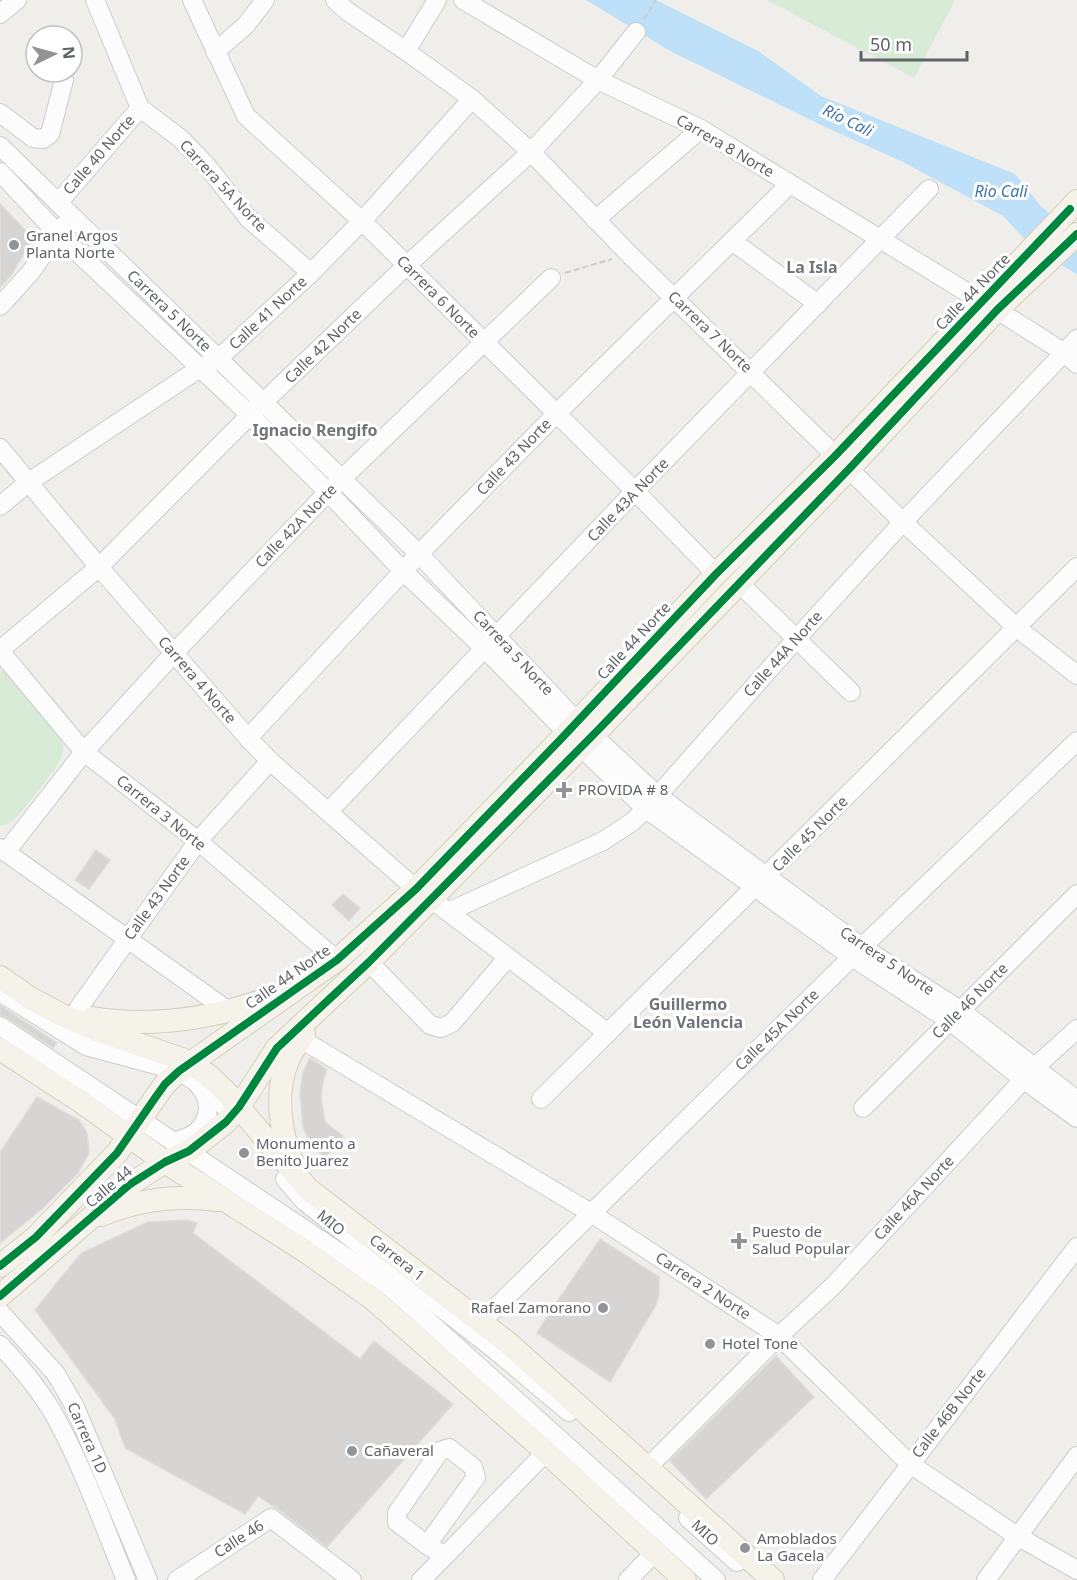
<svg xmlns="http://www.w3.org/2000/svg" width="1077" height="1580" font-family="'Noto Sans',sans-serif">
  <rect width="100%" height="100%" fill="#efeeea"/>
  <!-- green -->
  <g fill="#d8ebd6">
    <path d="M767,0H955L914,78Z"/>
    <path d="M0,669L5,673L56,731C61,738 64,745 63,753C60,766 28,803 18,816L10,823L0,826Z"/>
  </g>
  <!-- water -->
  <path fill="#bfe0f9" d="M586,0H656L758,51L821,96L1015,174L1040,205L1077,238V274L1036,251L1003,216L903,162L823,126L672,52Z"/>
  <!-- building -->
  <g fill="#d6d5d3" stroke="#deddd9" stroke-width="1.5">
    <path d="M0,204L33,238L12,274L0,288Z"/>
    <path d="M96,850L110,860L89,889L75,880Z"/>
    <path d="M343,894L360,908L349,921L332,905Z"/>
    <path d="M0,1005L57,1043L53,1048L6,1017L0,1015Z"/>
    <path d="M310,1058L327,1069L323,1081L321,1098L325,1122L343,1136L325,1158L310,1142L303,1127L300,1093L303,1072Z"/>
    <path d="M37,1097L79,1120L87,1133L89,1153L78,1173L42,1209L0,1243V1152Z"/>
    <path d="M187,1220L197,1223L193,1233L360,1359L374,1341L453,1404L327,1547L278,1509L258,1496L245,1514L125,1448L115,1419L35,1310L81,1253L148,1222Z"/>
    <path d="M600,1239L659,1277V1294L656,1305L610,1382L537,1333L550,1312Z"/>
    <path d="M776,1356L814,1397L706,1499L670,1461Z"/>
  </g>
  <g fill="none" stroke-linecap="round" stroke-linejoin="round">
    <!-- minor casing -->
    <g stroke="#cbcccc" stroke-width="20">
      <g id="minor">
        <path d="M95,0L140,108L181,139L207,166L248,218L311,273"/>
        <path d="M192,0L246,116L362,221L635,491L716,574"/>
        <path d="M335,0L347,11L406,51L472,99L531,152L629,254L903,522L1016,627L1077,675"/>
        <path d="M463,0L598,80L701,129L981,301"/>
        <path d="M0,14L17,0"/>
        <path d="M406,51L437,0"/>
        <path d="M215,52L246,25L265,0"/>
        <path d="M0,113L33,138L43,139L50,134L64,80"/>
        <path d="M0,146L419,554L569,713L657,795L862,947L960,1010L1077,1100"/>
        <path d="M0,172L57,233L250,415L328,492L403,571L485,649L588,754L646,809L852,957L950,1021L1024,1080L1077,1118"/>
        <path d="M58,203L140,108"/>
        <path d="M595,220L701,129"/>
        <path d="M732,241L818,304"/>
        <path d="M0,306L30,273L64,225"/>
        <path d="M997,310L1065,353L1077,364"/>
        <path d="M0,448L99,567L248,738L270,761L416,889"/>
        <path d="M0,506L29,482L200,368L218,359L311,273L362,221L472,99"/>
        <path d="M739,583L851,692"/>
        <path d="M0,650L99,567L250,415L406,266L531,152L598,80L636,32"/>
        <path d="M0,651L84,752L198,841L337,960"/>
        <path d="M248,738L419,554L557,413L790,184"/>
        <path d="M328,812L635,491L929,189"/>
        <path d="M0,848L230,1012"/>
        <path d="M6,852L84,752L174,653L328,492L551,278"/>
        <path d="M439,905L608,1033"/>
        <path d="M448,912L603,841L632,822L646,809L797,638L903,522L1077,339"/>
        <path d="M369,962L430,1025L441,1028L452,1023L508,957"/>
        <path d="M0,992L86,1046L179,1071L205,1088L228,1109"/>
        <path d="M76,1015L80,1006L198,841L270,761"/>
        <path d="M0,1026L388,1285L716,1580"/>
        <path d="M301,1039L591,1213L779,1336L910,1464L1017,1536L1077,1570"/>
        <path d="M541,1099L1077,567"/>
        <path d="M863,1108L1077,894"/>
        <path d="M182,1139C206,1133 217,1105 199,1086"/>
        <path d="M285,1179L305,1202L495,1350L569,1412"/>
        <path d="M0,1312L56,1374L75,1407L148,1580"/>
        <path d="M480,1323L862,947L1077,741"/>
        <path d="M0,1345C21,1367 41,1391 56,1418C84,1470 104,1526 126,1580"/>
        <path d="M647,1468L779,1336L833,1286L1034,1068L1077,1029"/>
        <path d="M688,1518L737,1562"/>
        <path d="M427,1545L476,1477L473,1467L449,1448L440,1451L397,1513V1522L427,1545L445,1556L546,1452"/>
        <path d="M177,1580L271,1518L352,1580"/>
        <path d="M421,1580L445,1556"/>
        <path d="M628,1580L654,1553"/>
        <path d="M822,1580L1077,1247"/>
        <path d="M986,1580L1077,1456"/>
      </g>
    </g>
    <!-- major casing -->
    <g stroke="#d7ceb8" stroke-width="24">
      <g id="major">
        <path d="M0,977L30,998L62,1015L94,1029L182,1059L208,1075L227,1093L308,1189L508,1343L773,1580"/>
        <path d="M93,1018C153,1028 210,1019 267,999"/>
        <path d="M0,1049L80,1101L165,1162L305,1251L373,1299L546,1452L685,1580"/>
        <path d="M293,1164C280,1132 274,1091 289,1058C293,1050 299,1042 304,1034"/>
        <path d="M101,1215C139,1199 178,1195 218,1200"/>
        <path d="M0,1266L36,1237L117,1153L155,1098L165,1084L179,1071L337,960L416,889L560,740L716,574L835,456L1077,201"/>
        <path d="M0,1296L129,1185L165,1162L189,1151L226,1122L239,1107L277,1048L369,962L600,728L849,469L997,310L1077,234"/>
      </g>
    </g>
    <!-- path -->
    <g stroke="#cacfcc" stroke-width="2" stroke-dasharray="6 3" stroke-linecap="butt">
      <path d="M644,19L656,0"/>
      <path d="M565,273L612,259"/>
    </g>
    <!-- minor -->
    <use href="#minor" stroke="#fdfcfc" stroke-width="18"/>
    <!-- major -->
    <use href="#major" stroke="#f4f2e9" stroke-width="22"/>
    <!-- cycleway casing -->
    <g stroke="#fff" stroke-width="11">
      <g id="cycleway">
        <path d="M0,1266L36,1237L117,1153L155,1098L165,1084L179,1071L337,960L416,889L560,740L716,574L835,456L1070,209"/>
        <path d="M0,1296L129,1185L165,1162L189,1151L226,1122L239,1107L277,1048L369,962L600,728L849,469L997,310L1077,234"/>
      </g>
    </g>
    <!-- cycleway -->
    <use href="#cycleway" stroke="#00873e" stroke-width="8"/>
  </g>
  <!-- markers -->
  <g fill="#919496" stroke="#fff" stroke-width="2">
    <circle cx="14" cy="245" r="6"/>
    <path d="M561 781h6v6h6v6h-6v6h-6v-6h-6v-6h6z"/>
    <circle cx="244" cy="1153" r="6"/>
    <path d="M736 1232h6v6h6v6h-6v6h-6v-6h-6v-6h6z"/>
    <circle cx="603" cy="1308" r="6"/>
    <circle cx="710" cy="1344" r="6"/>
    <circle cx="352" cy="1451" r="6"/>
    <circle cx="745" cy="1548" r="6"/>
  </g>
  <g text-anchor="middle" stroke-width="6" stroke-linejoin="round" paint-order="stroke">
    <!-- street labels -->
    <g font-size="15" fill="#5f6368" stroke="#fff">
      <text transform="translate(725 146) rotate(30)" y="5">Carrera 8 Norte</text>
      <text transform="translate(99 155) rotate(-49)" y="5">Calle 40 Norte</text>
      <text transform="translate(223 186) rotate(47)" y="5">Carrera 5A Norte</text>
      <text transform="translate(973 292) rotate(-46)" y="5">Calle 44 Norte</text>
      <text transform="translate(438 297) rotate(45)" y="5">Carrera 6 Norte</text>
      <text transform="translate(169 311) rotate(44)" y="5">Carrera 5 Norte</text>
      <text transform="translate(268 313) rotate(-43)" y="5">Calle 41 Norte</text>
      <text transform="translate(710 332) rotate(44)" y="5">Carrera 7 Norte</text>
      <text transform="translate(323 346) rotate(-44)" y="5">Calle 42 Norte</text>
      <text transform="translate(514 457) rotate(-46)" y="5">Calle 43 Norte</text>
      <text transform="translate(628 500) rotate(-46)" y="5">Calle 43A Norte</text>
      <text transform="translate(296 526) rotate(-46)" y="5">Calle 42A Norte</text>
      <text transform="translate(634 641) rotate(-47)" y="5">Calle 44 Norte</text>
      <text transform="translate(513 653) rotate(47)" y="5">Carrera 5 Norte</text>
      <text transform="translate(783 654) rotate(-48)" y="5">Calle 44A Norte</text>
      <text transform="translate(197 680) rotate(49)" y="5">Carrera 4 Norte</text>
      <text transform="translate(161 813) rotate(39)" y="5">Carrera 3 Norte</text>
      <text transform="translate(810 834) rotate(-45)" y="5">Calle 45 Norte</text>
      <text transform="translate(157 898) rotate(-54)" y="5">Calle 43 Norte</text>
      <text transform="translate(887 961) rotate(34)" y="5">Carrera 5 Norte</text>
      <text transform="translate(288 977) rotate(-35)" y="5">Calle 44 Norte</text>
      <text transform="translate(970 1001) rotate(-45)" y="5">Calle 46 Norte</text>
      <text transform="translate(777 1030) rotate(-44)" y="5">Calle 45A Norte</text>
      <text transform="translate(109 1187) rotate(-40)" y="5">Calle 44</text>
      <text transform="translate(914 1198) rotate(-47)" y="5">Calle 46A Norte</text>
      <text transform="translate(331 1223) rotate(39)" y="5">MIO</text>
      <text transform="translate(397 1258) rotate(38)" y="5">Carrera 1</text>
      <text transform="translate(703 1286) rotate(33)" y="5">Carrera 2 Norte</text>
      <text transform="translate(949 1413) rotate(-52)" y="5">Calle 46B Norte</text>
      <text transform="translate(87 1438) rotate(66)" y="5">Carrera 1D</text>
      <text transform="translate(705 1533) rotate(43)" y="5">MIO</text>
      <text transform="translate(239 1539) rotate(-33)" y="5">Calle 46</text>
    </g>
    <!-- poi labels -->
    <g font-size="15" fill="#5f6368" stroke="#fff" text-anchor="start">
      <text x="26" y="241">Granel Argos<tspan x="26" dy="17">Planta Norte</tspan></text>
      <text x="578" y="795">PROVIDA # 8</text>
      <text x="256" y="1149">Monumento a<tspan x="256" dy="17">Benito Juarez</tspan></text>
      <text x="752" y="1237">Puesto de<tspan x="752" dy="17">Salud Popular</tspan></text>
      <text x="591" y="1313" text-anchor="end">Rafael Zamorano</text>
      <text x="722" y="1349">Hotel Tone</text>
      <text x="364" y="1456">Cañaveral</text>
      <text x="757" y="1544">Amoblados<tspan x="757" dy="17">La Gacela</tspan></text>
    </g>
    <!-- water labels -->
    <g font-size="16" font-style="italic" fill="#4174aa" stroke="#fff">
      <text transform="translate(848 120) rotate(26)" y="6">Río Cali</text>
      <text x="1001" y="197">Rio Cali</text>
    </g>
    <!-- neighbourhood labels -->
    <g font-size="16" font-weight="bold" fill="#70757a" stroke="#fff">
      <text x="812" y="273">La Isla</text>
      <text x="315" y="436">Ignacio Rengifo</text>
      <text x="688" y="1010">Guillermo<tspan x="688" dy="18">León Valencia</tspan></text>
    </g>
  </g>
  <!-- north arrow -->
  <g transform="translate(54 54) rotate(85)"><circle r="28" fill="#ffffff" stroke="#bfc1c3" stroke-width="1.5"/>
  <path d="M0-4.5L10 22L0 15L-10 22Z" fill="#919496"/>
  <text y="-9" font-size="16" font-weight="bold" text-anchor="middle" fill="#5f6368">N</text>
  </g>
  <!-- scale -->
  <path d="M861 51v9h106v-9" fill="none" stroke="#5f6368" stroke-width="3"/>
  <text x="870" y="51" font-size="18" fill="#5f6368" stroke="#ffffff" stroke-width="4.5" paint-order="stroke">50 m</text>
</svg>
